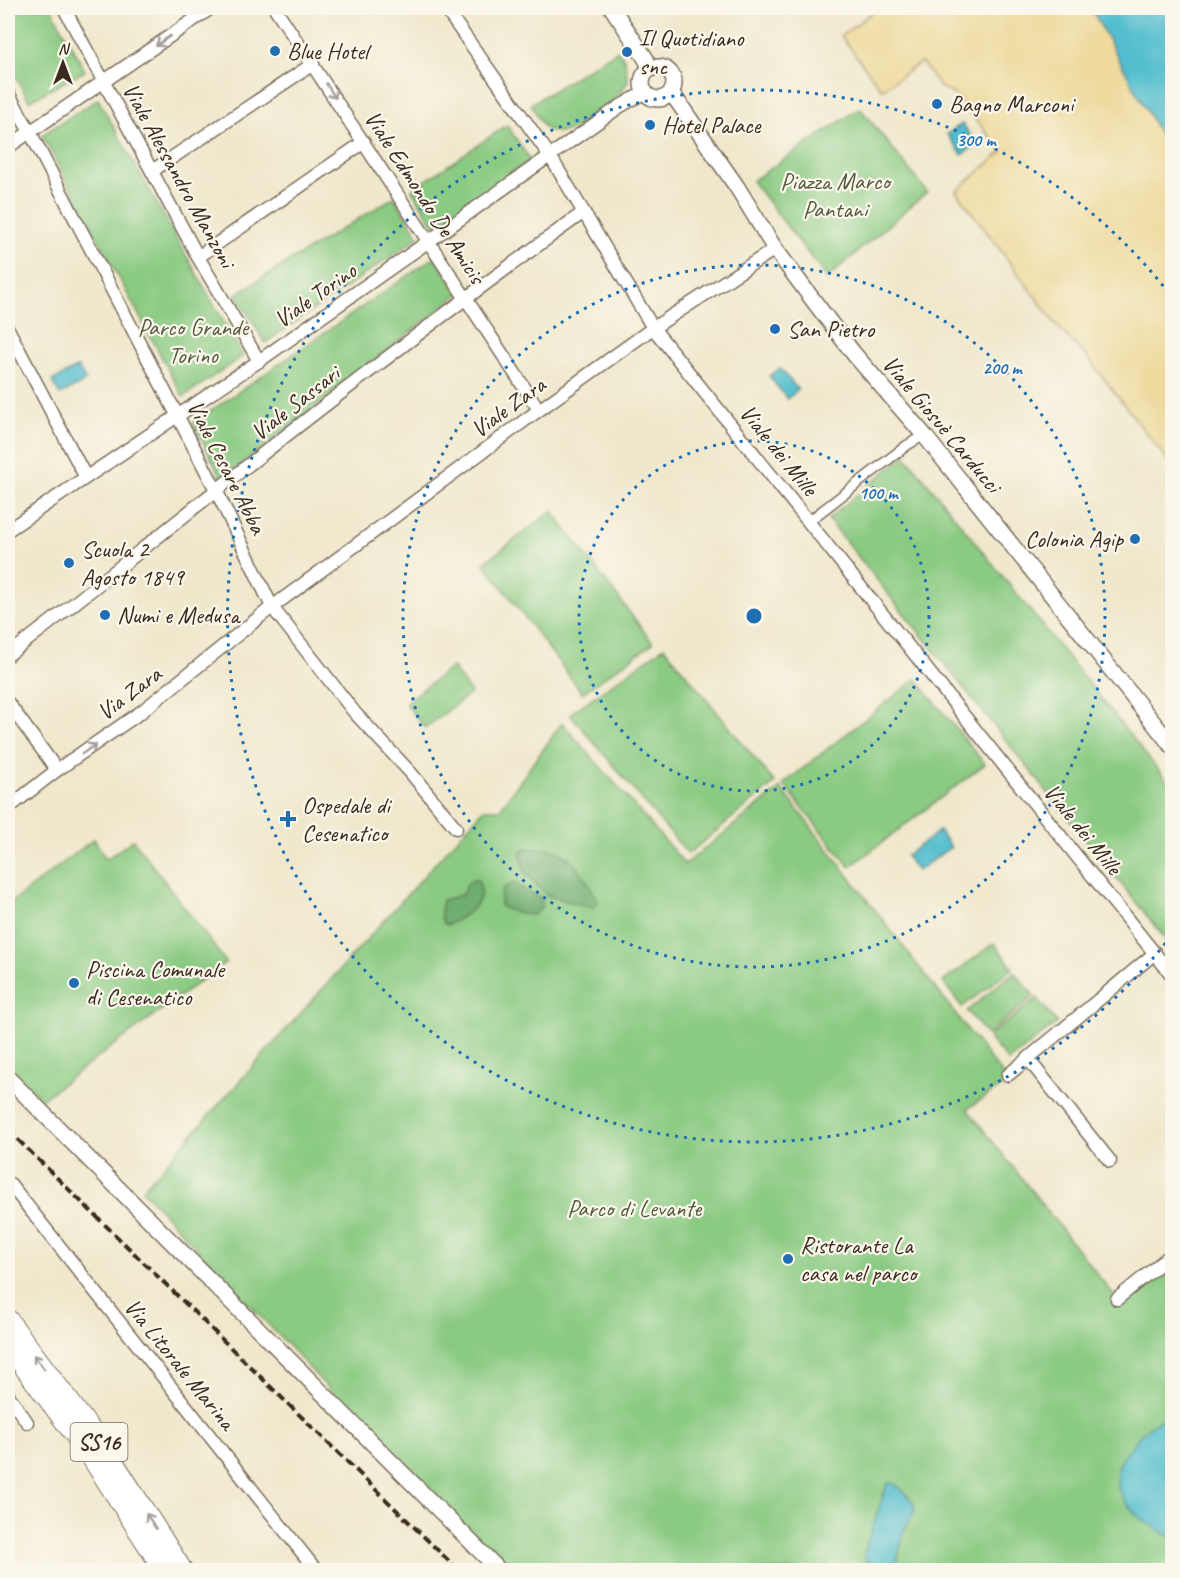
<svg xmlns="http://www.w3.org/2000/svg" width="1180" height="1578" font-family="Caveat,sans-serif">
  <rect width="100%" height="100%" fill="#fbf7ec"/>
  <filter id="ink" filterUnits="userSpaceOnUse"><feTurbulence type="fractalNoise" baseFrequency=".0167" numOctaves="2"/><feDisplacementMap in="SourceGraphic" scale="12" xChannelSelector="R" yChannelSelector="G"/><feConvolveMatrix kernelMatrix="1 2 1 2 8 2 1 2 1" color-interpolation-filters="sRGB"/></filter>
  <filter id="wash" filterUnits="userSpaceOnUse"><feTurbulence type="fractalNoise" baseFrequency=".008" numOctaves="4" result="noise"/><feDisplacementMap in="SourceGraphic" scale="24" xChannelSelector="R" yChannelSelector="G"/><feGaussianBlur stdDeviation="1.35" result="paint"/><feColorMatrix in="noise" values="0 0 0 0 0 0 0 0 0 0 0 0 0 0 0 0 0 1.4 0 .05"/><feComposite in="paint" operator="in"/></filter>
  <g filter="url(#wash)">
    <rect width="100%" height="100%" fill="#f0e8cc"/>
    <!-- green -->
    <g fill="#8aca82" stroke="#627a50" stroke-width="1.5">
      <path d="M8,8H51L85,71L29,101L8,61Z"/>
      <path d="M618,50L625,61L628,82C616,100 570,146 545,128C540,123 535,111 531,104Z"/>
      <path d="M98,99L243,356L183,397L42,135Z"/>
      <path d="M860,108L927,192L827,278L752,181Z"/>
      <path d="M507,125L530,160L435,227L412,190Z"/>
      <path d="M394,197L419,237L265,343L236,294Z"/>
      <path d="M435,257L459,294L222,479L193,423Z"/>
      <path d="M905,455L1172,787V947L828,519Z"/>
      <path d="M552,511L653,643L582,693L484,563Z"/>
      <path d="M664,647L775,783L688,854L570,714Z"/>
      <path d="M452,667L471,693L425,728L405,703Z"/>
      <path d="M916,679L985,764L850,867L783,784Z"/>
      <path d="M562,723L685,864L781,788L1008,1082L967,1109L1120,1303L1172,1262V1570H508L386,1450L142,1190L484,809H500Z"/>
      <path d="M94,839L106,859L133,840L226,962L42,1099L8,1065V905Z"/>
      <path d="M994,943L1013,968L962,1007L943,982Z"/>
      <path d="M1014,972L1034,996L987,1035L967,1011Z"/>
      <path d="M1037,998L1057,1023L1008,1061L988,1037Z"/>
    </g>
    <!-- forest -->
    <g fill="#6fae70" stroke="#556c47" stroke-width="1.5">
      <path d="M526,848C534,849 543,848 550,849C575,856 588,880 598,902L594,907L584,906L547,895L525,873L520,853Z"/>
      <path d="M473,880H478C489,903 466,915 448,925L443,923L441,917L442,900L462,895L467,884Z"/>
      <path d="M514,883L533,895L541,897L542,905C540,910 537,914 532,915C524,915 505,911 500,905L502,889Z"/>
    </g>
    <!-- sand -->
    <path fill="#eeda9e" stroke="#94825e" stroke-width="1.5" d="M878,8H1091L1172,157V466L1087,357L1058,327L956,191L1002,152L957,96L941,88L921,62L882,90L841,36Z"/>
    <!-- water -->
    <g fill="#52becd" stroke="#467476" stroke-width="1.5">
      <path d="M1091,8H1172V157Z"/>
      <path d="M962,124L977,144L962,155L947,134Z"/>
      <path d="M78,367L86,381L60,395L52,381Z"/>
      <path d="M780,368L798,390L787,399L769,376Z"/>
      <path d="M939,831L951,847L917,871L906,856Z"/>
      <path d="M1172,1416V1537C1144,1524 1104,1497 1121,1460C1124,1455 1129,1450 1132,1445C1143,1430 1154,1420 1172,1416Z"/>
      <path d="M889,1482C899,1486 915,1499 915,1511L905,1528L896,1565L891,1570H883L865,1559L864,1553L886,1487Z"/>
    </g>
  </g>
  <g filter="url(#ink)">
    <g fill="none" stroke-linecap="round" stroke-linejoin="round">
      <!-- pedestrian casing -->
      <g stroke="#7a6c5b" stroke-width="12">
        <path id="pedestrian" d="M809,521L906,446L924,435"/>
      </g>
      <!-- minor casing -->
      <g stroke="#7a6c5b" stroke-width="15">
        <g id="minor">
          <path d="M64,8L198,257L259,361"/>
          <path d="M275,8L539,410"/>
          <path d="M445,8L550,156L653,328L1172,975"/>
          <path d="M8,93L30,132L216,490L272,607L355,713L410,772L456,828"/>
          <path d="M8,147L211,8"/>
          <path d="M152,171L313,64"/>
          <path d="M198,257L364,142"/>
          <path d="M8,329L85,476"/>
          <path d="M8,530L259,361L619,107L645,92"/>
          <path d="M8,655C79,601 148,544 218,489C338,394 460,301 584,212"/>
          <path d="M8,703L57,770"/>
          <path d="M8,808L57,770L141,712L272,607L539,410L653,328L775,249"/>
          <path d="M1028,1059L1110,1161"/>
          <path d="M1008,1075L1155,953"/>
          <path d="M10,1184L316,1570"/>
          <path d="M1117,1299L1172,1254"/>
          <path d="M8,1395L27,1422"/>
        </g>
      </g>
      <!-- tertiary casing -->
      <g stroke="#7a6c5b" stroke-width="18">
        <g id="tertiary">
          <path d="M612,8L646,59L650,69"/>
          <circle cx="658" cy="83" r="16"/>
          <path d="M671,92L737,187L775,249L810,296L854,354L924,435L1172,746"/>
          <path d="M8,1078L499,1570"/>
        </g>
      </g>
      <!-- trunk casing -->
      <g stroke="#7a6c5b" stroke-width="22">
        <g id="trunk">
          <path d="M8,1320L107,1452L182,1570"/>
          <path d="M8,1345L90,1455L164,1570"/>
        </g>
      </g>
      <!-- pedestrian -->
      <use href="#pedestrian" stroke="#fff" stroke-width="9"/>
      <!-- minor -->
      <use href="#minor" stroke="#fff" stroke-width="12"/>
      <!-- tertiary -->
      <use href="#tertiary" stroke="#fff" stroke-width="15"/>
      <!-- trunk -->
      <use href="#trunk" stroke="#fff" stroke-width="20"/>
      <!-- rail -->
      <path stroke="#3b2a1e" stroke-width="4" stroke-dasharray="9 4.5" stroke-linecap="butt" d="M8,1130L458,1570"/>
    </g>
    <!-- one-way arrows -->
    <defs><path id="oneway-shaft" d="M-6 0H5M1.5-3L5.5 0L1.5 3" fill="none" stroke-width="1.6" stroke-linecap="round" stroke-linejoin="round" transform="scale(1.5)"/></defs>
    <g stroke="#a79f9a">
      <use href="#oneway-shaft" transform="translate(163 41) rotate(145)"/>
      <use href="#oneway-shaft" transform="translate(331 91) rotate(57)"/>
      <use href="#oneway-shaft" transform="translate(89 749) rotate(-35)"/>
      <use href="#oneway-shaft" transform="translate(39 1362) rotate(-127)"/>
      <use href="#oneway-shaft" transform="translate(151 1521) rotate(-123)"/>
    </g>
  </g>
  <!-- distance rings -->
  <g fill="none" stroke="#1f6fb2" stroke-width="3" stroke-dasharray="3 6">
    <circle cx="754" cy="616" r="175"/>
    <circle cx="754" cy="616" r="351"/>
    <path d="M1171 936A526 526 0 1 1 1171 296"/>
  </g>
  <!-- markers -->
  <g fill="#1f6fb2" stroke="#fbf7ec" stroke-width="2">
    <circle cx="275" cy="51" r="6"/>
    <circle cx="627" cy="52" r="6"/>
    <circle cx="937" cy="104" r="6"/>
    <circle cx="650" cy="125" r="6"/>
    <circle cx="775" cy="329" r="6"/>
    <circle cx="1135" cy="539" r="6"/>
    <circle cx="69" cy="563" r="6"/>
    <circle cx="105" cy="615" r="6"/>
    <path d="M285 810h6v6h6v6h-6v6h-6v-6h-6v-6h6z"/>
    <circle cx="74" cy="983" r="6"/>
    <circle cx="788" cy="1259" r="6"/>
  </g>
  <g text-anchor="middle" stroke-width="4.5" stroke-linejoin="round" paint-order="stroke">
    <!-- shield labels -->
    <rect fill="#fbf7ec" stroke="#75685c" stroke-width="1.5" x="70.5" y="1423" width="57" height="38" rx="4.5"/>
    <g font-size="22" font-weight="bold" fill="#3b2a1e">
      <text x="99" y="1450">SS16</text>
    </g>
    <!-- poi labels -->
    <g font-size="24" fill="#3b2a1e" stroke="#fbf7ec" text-anchor="start">
      <text x="639" y="46">Il Quotidiano<tspan x="639" dy="28">snc</tspan></text>
      <text x="287" y="59">Blue Hotel</text>
      <text x="949" y="112">Bagno Marconi</text>
      <text x="662" y="133">Hotel Palace</text>
      <text x="787" y="337">San Pietro</text>
      <text x="1123" y="547" text-anchor="end">Colonia Agip</text>
      <text x="81" y="557">Scuola 2<tspan x="81" dy="28">Agosto 1849</tspan></text>
      <text x="117" y="623">Numi e Medusa</text>
      <text x="302" y="813">Ospedale di<tspan x="302" dy="28">Cesenatico</tspan></text>
      <text x="86" y="977">Piscina Comunale<tspan x="86" dy="28">di Cesenatico</tspan></text>
      <text x="800" y="1253">Ristorante La<tspan x="800" dy="28">casa nel parco</tspan></text>
    </g>
    <!-- street labels -->
    <g font-size="24" fill="#3b2a1e" stroke="#fbf7ec">
      <text transform="translate(179 175) rotate(61)" y="8">Viale Alessandro Manzoni</text>
      <text transform="translate(425 197) rotate(57)" y="8">Viale Edmondo De Amicis</text>
      <text transform="translate(315 295) rotate(-35)" y="8">Viale Torino</text>
      <text transform="translate(295 403) rotate(-38)" y="8">Viale Sassari</text>
      <text transform="translate(508 407) rotate(-36)" y="8">Viale Zara</text>
      <text transform="translate(942 424) rotate(50)" y="8">Viale Giosuè Carducci</text>
      <text transform="translate(779 450) rotate(51)" y="8">Viale dei Mille</text>
      <text transform="translate(227 467) rotate(63)" y="8">Viale Cesare Abba</text>
      <text transform="translate(129 693) rotate(-37)" y="8">Via Zara</text>
      <text transform="translate(1083 829) rotate(51)" y="8">Viale dei Mille</text>
      <text transform="translate(180 1364) rotate(51)" y="8">Via Litorale Marina</text>
    </g>
    <!-- park labels -->
    <g font-size="24" fill="#535a3c" stroke="#fbf7ec">
      <text x="835" y="189">Piazza Marco<tspan x="835" dy="28">Pantani</tspan></text>
      <text x="193" y="335">Parco Grande<tspan x="193" dy="28">Torino</tspan></text>
      <text x="634" y="1216">Parco di Levante</text>
    </g>
  </g>
  <circle cx="754" cy="616" r="9" fill="#1f6fb2" stroke="#fbf7ec" stroke-width="3"/>
  <g font-size="18" text-anchor="middle" font-weight="bold" fill="#1f6fb2" stroke="#fbf7ec" stroke-width="4.5" stroke-linejoin="round" paint-order="stroke">
    <text x="976" y="146">300 m</text>
    <text x="1002" y="374">200 m</text>
    <text x="878" y="499">100 m</text>
  </g>
  <!-- margin -->
  <rect width="1180" height="1578" fill="none" stroke="#fbf7ec" stroke-width="30"/>
  <!-- north arrow -->
  <g transform="translate(63 63)" stroke="#fbf7ec" stroke-width="4.5" paint-order="stroke">
  <path d="M0-4.5L10 22L0 15L-10 22Z" fill="#3b2a1e"/>
  <text y="-9" font-size="16" font-weight="bold" text-anchor="middle" fill="#3b2a1e">N</text>
  </g>
</svg>
